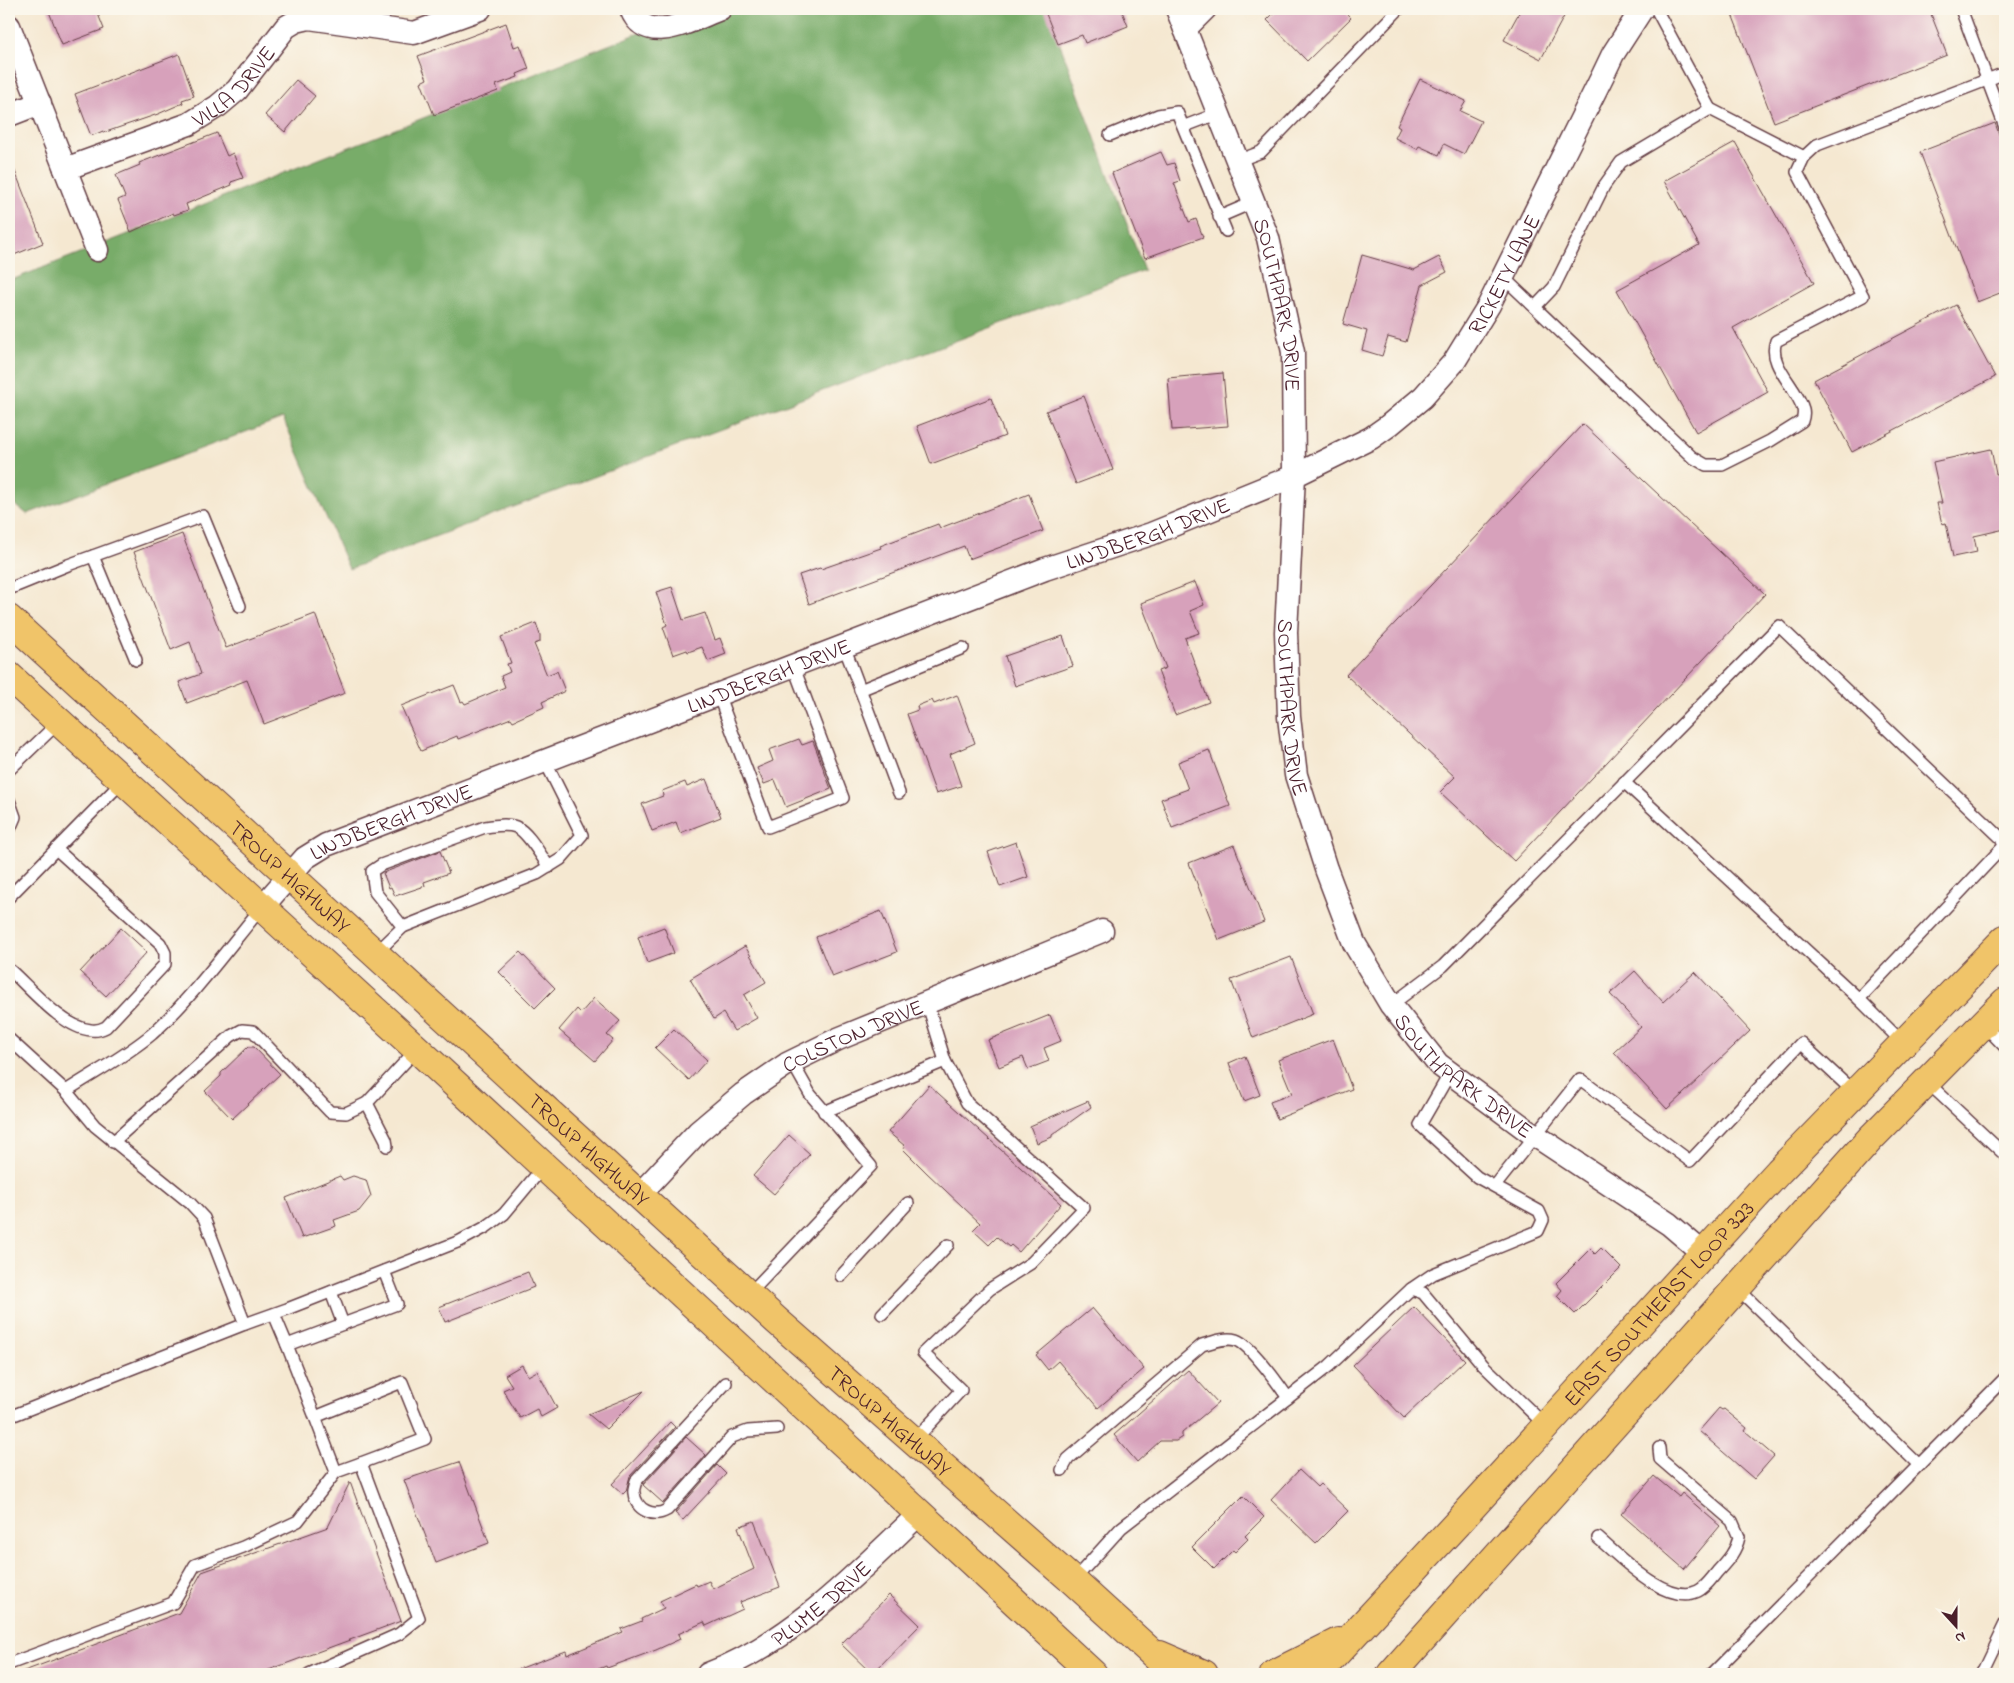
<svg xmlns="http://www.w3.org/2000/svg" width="2014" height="1683" font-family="'Indie Flower',sans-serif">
  <rect width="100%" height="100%" fill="#fbf7ec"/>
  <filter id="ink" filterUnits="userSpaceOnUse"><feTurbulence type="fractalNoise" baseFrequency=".02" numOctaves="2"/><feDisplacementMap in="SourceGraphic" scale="10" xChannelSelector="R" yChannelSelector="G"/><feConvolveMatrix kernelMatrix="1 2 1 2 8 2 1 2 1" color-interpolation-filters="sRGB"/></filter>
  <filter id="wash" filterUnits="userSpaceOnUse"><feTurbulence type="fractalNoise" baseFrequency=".0096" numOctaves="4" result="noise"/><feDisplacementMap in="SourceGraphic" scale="20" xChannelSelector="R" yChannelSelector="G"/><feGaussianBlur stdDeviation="1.12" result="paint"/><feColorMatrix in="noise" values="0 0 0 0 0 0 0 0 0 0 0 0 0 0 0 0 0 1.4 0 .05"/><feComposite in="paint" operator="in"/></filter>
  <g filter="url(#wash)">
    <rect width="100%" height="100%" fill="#f5e8d1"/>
    <!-- forest -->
    <path fill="#78ac69" stroke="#61664a" d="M700,9H1047L1144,270L349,569L283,418L27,514L9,500V281Z"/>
    <g id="blocks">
      <!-- building -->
      <g fill="#d7a1bb">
        <path d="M48,9H96L104,29L62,45Z"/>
        <path d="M1044,9H1121L1128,26L1085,43L1082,35L1058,44Z"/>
        <path d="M1278,9H1342L1351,18L1307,61L1267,20Z"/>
        <path d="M1521,9H1568L1541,59L1504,40Z"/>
        <path d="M1730,9H1929L1947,55L1774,122Z"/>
        <path d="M506,23L514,47L520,45L529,69L517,74L518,77L496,85L498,91L434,115L421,82L427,79L418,56Z"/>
        <path d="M179,54L194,96L182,100L183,103L158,114L103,133V131L91,136L75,94Z"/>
        <path d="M1420,79L1466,101L1460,111L1481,121L1464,154L1444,144L1439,155L1419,146L1417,149L1395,138L1400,128L1397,126Z"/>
        <path d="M296,80L315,96L285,132L265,115Z"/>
        <path d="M1995,123L2005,151V291L1977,302L1920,152Z"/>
        <path d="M217,133L227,156L233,153L243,178L231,182L232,185L186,204L188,210L174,215L173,213L131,232L118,200L125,197L116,175L140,165L139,163Z"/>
        <path d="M1735,142L1814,283L1733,328L1768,392L1696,432L1617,290L1699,245L1664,181Z"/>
        <path d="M1161,152L1167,165L1174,163L1180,181L1174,183L1189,222L1196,219L1203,237L1145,258L1112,173Z"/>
        <path d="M9,156L43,243L9,257Z"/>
        <path d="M1362,255L1414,270L1439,257L1447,272L1422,285L1406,342L1388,337L1382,356L1362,350L1367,331L1343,324Z"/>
        <path d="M1956,305L1995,377L1852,452L1814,380Z"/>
        <path d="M1223,373L1228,426L1172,430L1168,378Z"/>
        <path d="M1084,396L1113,470L1076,484L1046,411Z"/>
        <path d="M991,398L1005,436L931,464L917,426Z"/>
        <path d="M1583,424L1765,594L1514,861L1440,792L1455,777L1346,675Z"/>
        <path d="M1991,449L1996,474L2005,473V529L1974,536L1977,552L1953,557L1946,523L1942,524L1937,503H1942L1933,462Z"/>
        <path d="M1029,494L1043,531L969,559L964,546L809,604L799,575L820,568L821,569L881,548L880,546L938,524L940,528Z"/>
        <path d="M182,534L226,648L315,614L345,693L264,724L247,680L187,703L179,682L201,674L190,642L171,650L134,552Z"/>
        <path d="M1195,582L1204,605L1190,611L1199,633L1185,638L1209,702L1175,715L1158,671L1166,668L1141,603Z"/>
        <path d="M672,587L683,620L705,613L715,640L720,638L726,654L708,661L702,647L688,652L687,650L673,655L663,627L667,625L656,592Z"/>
        <path d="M536,623L540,635V642L534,644L547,675L557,671L565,691L542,702L544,707L513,721L511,718L458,739L457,736L421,751L401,706L454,685L461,702L463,701L465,704L505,687L501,676L510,672L507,664L511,663L501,637Z"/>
        <path d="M1063,636L1073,666L1015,686L1005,656Z"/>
        <path d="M957,695L975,743L950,754L961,786L936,794L907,714L918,710L917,706L932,700L934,704Z"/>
        <path d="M799,739L802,745L813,741L831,789L786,807L775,780L764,784L757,768L773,761L769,750Z"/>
        <path d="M1209,750L1230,806L1172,828L1161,799L1188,789L1178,762Z"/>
        <path d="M706,779L721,817L680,833L676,822L652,831L642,804L663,796L662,791L685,782L687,787Z"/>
        <path d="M1016,842L1028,877L1000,887L988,852Z"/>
        <path d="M1234,845L1264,922L1219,940L1189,863Z"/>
        <path d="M440,851L449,873L424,882L425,886L395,896L391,887L389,888L383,873Z"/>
        <path d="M881,911L897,952L832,977L816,937Z"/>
        <path d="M664,927L674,953L647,963L638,937Z"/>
        <path d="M121,928L147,952L106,996L80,972Z"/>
        <path d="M745,946L766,982L744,995L757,1018L734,1031L723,1013L714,1019L690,979Z"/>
        <path d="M520,952L555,988L535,1008L499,972Z"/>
        <path d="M1291,957L1313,1014L1253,1038L1231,980Z"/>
        <path d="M1635,971L1663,1002L1695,972L1750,1031L1667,1109L1614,1052L1641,1027L1610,994Z"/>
        <path d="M594,998L620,1021L607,1035L613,1040L595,1061L559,1030L577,1009L581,1013Z"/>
        <path d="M1050,1015L1061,1041L1044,1048L1049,1061L1028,1069L1023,1057L999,1067L988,1040Z"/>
        <path d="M674,1029L707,1060L689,1080L655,1048Z"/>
        <path d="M1333,1039L1352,1089L1277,1119L1270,1102L1292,1094L1278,1060Z"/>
        <path d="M248,1047H254L280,1074L232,1119L205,1091L221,1076V1073Z"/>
        <path d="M1245,1056L1260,1095L1244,1101L1229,1063Z"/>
        <path d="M929,1085L1061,1204L1019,1252L1011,1245L1009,1247L997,1237L989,1245L973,1230L980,1223L927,1173L903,1149L905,1146L888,1132Z"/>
        <path d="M1088,1101L1091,1107L1052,1135V1137L1037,1143L1030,1126Z"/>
        <path d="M789,1135L810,1154L774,1194L753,1176Z"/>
        <path d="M340,1176L343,1180L353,1176L366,1180L371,1196L359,1211L334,1220L336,1226L302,1238L286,1198Z"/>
        <path d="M1601,1248L1621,1268L1575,1314L1557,1296L1562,1290L1556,1283L1590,1249L1595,1254Z"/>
        <path d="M528,1272L534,1287L445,1322L439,1307Z"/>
        <path d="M1414,1307L1465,1360L1404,1418L1353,1365Z"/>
        <path d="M1092,1308L1144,1369L1098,1408L1058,1361L1048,1370L1036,1355Z"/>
        <path d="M522,1365L528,1376L537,1371L557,1408L541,1417L537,1409L520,1418L503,1390L512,1386L505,1375Z"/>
        <path d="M1188,1370L1218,1403L1182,1433V1437L1176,1441H1160L1137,1462L1114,1435Z"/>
        <path d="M644,1391L606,1429L588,1414Z"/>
        <path d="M1719,1408L1722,1410L1724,1409L1747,1428L1745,1431L1774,1456L1754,1479L1699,1431Z"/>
        <path d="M670,1422L675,1427L630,1476L626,1491L623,1494L612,1484Z"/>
        <path d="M686,1437L706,1455L663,1503L643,1485Z"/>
        <path d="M459,1462L489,1543L436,1563L404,1480Z"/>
        <path d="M717,1465L726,1474L683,1520L675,1513Z"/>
        <path d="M1299,1470L1317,1487L1320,1484L1348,1511L1316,1543L1271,1500Z"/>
        <path d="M1654,1476L1679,1497L1682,1493L1720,1526L1684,1569L1621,1514Z"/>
        <path d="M350,1482L401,1621L258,1674H20L19,1673L179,1613L202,1572L328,1527Z"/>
        <path d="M1243,1496L1264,1517L1245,1536L1248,1539L1235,1552L1233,1550L1214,1569L1192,1547Z"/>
        <path d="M754,1521L780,1587L740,1602L743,1609L706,1626L704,1622L678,1634L680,1639L656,1650L607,1668L606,1666L586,1674H512L511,1672L566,1651L567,1655L623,1632L621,1629L642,1621L641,1619L664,1608L660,1601L696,1584L697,1586L709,1581L713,1589L754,1569L738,1527Z"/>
        <path d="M889,1595L920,1625L872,1674L841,1644Z"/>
      </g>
    </g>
  </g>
  <g filter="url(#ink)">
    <use href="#blocks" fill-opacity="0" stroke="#643d44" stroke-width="1"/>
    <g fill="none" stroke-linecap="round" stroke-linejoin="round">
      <!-- lane casing -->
      <g stroke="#643d44" stroke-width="14">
        <g id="lane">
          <path d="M1656,9L1710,109"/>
          <path d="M1961,9L2005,127"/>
          <path d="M1185,126L1219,113"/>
          <path d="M1110,135L1158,115L1177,112L1226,231"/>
          <path d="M1237,161L1261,152L1399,9"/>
          <path d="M1219,217L1254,202"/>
          <path d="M1503,277L1692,457L1706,465H1722L1770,441L1802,421C1803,418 1804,413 1803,409C1797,387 1767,365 1776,341L1863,296L1797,172L1804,157L1817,145L2005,73"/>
          <path d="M1535,307L1554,287L1604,186L1621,162L1710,109L1804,157"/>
          <path d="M93,556L136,660"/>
          <path d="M9,589L68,565L203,516L240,606"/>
          <path d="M844,646L899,793"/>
          <path d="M860,690L963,648"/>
          <path d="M718,694L768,827L843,798L793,665"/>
          <path d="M9,770L59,722"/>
          <path d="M1624,782L1859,999"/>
          <path d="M9,800L15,817L9,831"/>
          <path d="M9,897L124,780"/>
          <path d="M403,927L375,892L372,871L381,865L485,827C494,826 507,823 516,827C528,832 541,856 549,867"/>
          <path d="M375,954L403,927L537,874L561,859L582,835L545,761"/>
          <path d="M11,971C31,989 63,1028 91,1030C96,1031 102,1029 106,1027L165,964V953L160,943L56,849"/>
          <path d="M1391,1005L1443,966L1779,626L2001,838L2004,846L1859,999L1903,1043"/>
          <path d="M1984,1025L2005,1047"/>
          <path d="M9,1039L66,1091C95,1072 126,1056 152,1034C192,998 228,948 262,907"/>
          <path d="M1927,1082L2005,1155"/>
          <path d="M66,1091L95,1126L190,1203L204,1218L245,1324L287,1309L460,1241L486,1227L504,1214L544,1166"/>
          <path d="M824,1112L945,1061"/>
          <path d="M113,1142L231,1036L242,1030L253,1031L330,1112L346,1113L367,1103"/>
          <path d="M387,1146L386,1140L367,1103L417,1049"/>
          <path d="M1495,1186L1580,1079L1690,1161L1801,1043L1855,1093"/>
          <path d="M841,1276L908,1203"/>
          <path d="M1737,1288L1919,1465"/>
          <path d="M1411,1289L1433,1274L1538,1231L1543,1220L1539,1211L1477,1177L1420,1125L1450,1073"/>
          <path d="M331,1292L343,1324L397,1304L384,1271"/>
          <path d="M749,1294L871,1166L810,1094L792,1062"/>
          <path d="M274,1314L287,1345"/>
          <path d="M882,1314L948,1245"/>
          <path d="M726,1383L636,1481C635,1485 633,1490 634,1493C636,1510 653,1518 667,1510L732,1437L748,1431L777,1429"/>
          <path d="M9,1417L245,1324"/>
          <path d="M315,1417L287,1345L343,1324"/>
          <path d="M914,1441L961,1390L923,1353L990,1289L1031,1263L1084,1208L967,1103L945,1061L927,1002"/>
          <path d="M1062,1470L1068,1459L1202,1345C1213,1342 1225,1337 1236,1340C1250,1344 1279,1385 1288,1398"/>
          <path d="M336,1472L361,1463"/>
          <path d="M1598,1538C1620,1557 1667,1606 1698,1591C1706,1587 1711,1579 1717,1572C1727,1561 1736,1552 1739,1537L1732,1521L1660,1459L1659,1448"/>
          <path d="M1073,1581L1121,1528L1329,1366L1411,1289L1423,1293L1483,1365L1546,1426"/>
          <path d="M9,1664L173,1603L195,1565L243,1547L298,1521L336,1472L315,1417L402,1382L425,1439L361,1463L419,1618L399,1634L309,1674"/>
          <path d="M1712,1674L2005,1378"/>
          <path d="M1981,1674L2005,1624"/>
        </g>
      </g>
      <!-- street casing -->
      <g stroke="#643d44" stroke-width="25">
        <g id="street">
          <path d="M631,9C646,48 693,19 720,9"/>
          <path id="s1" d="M1177,9L1268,238L1293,352L1294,476L1286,632L1289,717L1296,775L1326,869L1354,943L1391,1005L1438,1064L1527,1130L1669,1224L1704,1254"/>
          <path d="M9,26L97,250"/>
          <path d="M1185,29L1205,9"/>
          <path d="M9,115L40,103"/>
          <path id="s2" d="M65,169L189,124L218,106L237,90L286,27L296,21L309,18L414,33L480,9"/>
          <path id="s3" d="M262,907L305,858L326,845L1045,569L1151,534L1294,476L1371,438L1388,426L1423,397L1454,362L1489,305L1603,75L1613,54L1642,9"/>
          <path id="s4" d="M639,1195L698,1132L743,1094L787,1064L838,1039L1102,931"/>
          <path id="s5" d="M708,1674C792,1642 856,1574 920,1513"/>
        </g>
      </g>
      <!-- highway casing -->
      <g stroke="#643d44" stroke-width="30">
        <g id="highway">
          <path id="s6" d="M9,619L777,1321L1073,1581L1175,1674"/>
          <path d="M9,676L417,1049L1093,1674"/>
          <path d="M1160,1655L1204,1674"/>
          <path d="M1274,1674L1338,1642"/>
          <path id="s7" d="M1317,1674L1461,1519L1779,1171L2005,939"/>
          <path d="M1391,1674L1871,1138L2005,1002"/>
        </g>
      </g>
      <!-- lane -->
      <use href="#lane" stroke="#fff" stroke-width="11"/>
      <!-- street -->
      <use href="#street" stroke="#fff" stroke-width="22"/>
      <!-- highway -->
      <use href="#highway" stroke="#f0c469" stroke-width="28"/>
    </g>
  </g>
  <g text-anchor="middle" stroke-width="4.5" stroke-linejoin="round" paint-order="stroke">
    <!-- street labels -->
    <g font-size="22" fill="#4a1f2b" stroke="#fbf7ec">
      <text dy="8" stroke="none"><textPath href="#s2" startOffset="191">VILLA DRIVE</textPath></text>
      <text dy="8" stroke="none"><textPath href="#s3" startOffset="1426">RICKETY LANE</textPath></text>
      <text dy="8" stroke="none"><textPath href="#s1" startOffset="314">SOUTHPARK DRIVE</textPath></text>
      <text dy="8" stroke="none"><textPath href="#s3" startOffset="969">LINDBERGH DRIVE</textPath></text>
      <text dy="8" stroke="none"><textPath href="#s3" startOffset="564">LINDBERGH DRIVE</textPath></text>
      <text dy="8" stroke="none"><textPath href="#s1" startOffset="719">SOUTHPARK DRIVE</textPath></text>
      <text dy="8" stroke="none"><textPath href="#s3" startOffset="159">LINDBERGH DRIVE</textPath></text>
      <text dy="8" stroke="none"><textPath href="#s6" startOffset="381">TROUP HIGHWAY</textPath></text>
      <text dy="8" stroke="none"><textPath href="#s4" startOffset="270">COLSTON DRIVE</textPath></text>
      <text dy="8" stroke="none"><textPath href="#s1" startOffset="1139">SOUTHPARK DRIVE</textPath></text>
      <text dy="8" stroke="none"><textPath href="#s6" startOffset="786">TROUP HIGHWAY</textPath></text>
      <text dy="8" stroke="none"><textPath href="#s7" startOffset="504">EAST SOUTHEAST LOOP 323</textPath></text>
      <text dy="8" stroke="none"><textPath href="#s6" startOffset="1191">TROUP HIGHWAY</textPath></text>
      <text dy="8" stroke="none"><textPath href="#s5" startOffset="134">PLUME DRIVE</textPath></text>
    </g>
  </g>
  <!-- margin -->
  <rect width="2014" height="1683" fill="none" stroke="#fbf7ec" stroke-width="30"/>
  <!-- north arrow -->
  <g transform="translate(1956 1626) rotate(159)" stroke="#fbf7ec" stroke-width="4" paint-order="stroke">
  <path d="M0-4L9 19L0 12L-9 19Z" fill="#4a1f2b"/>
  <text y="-8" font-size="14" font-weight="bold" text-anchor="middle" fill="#4a1f2b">N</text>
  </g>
</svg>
